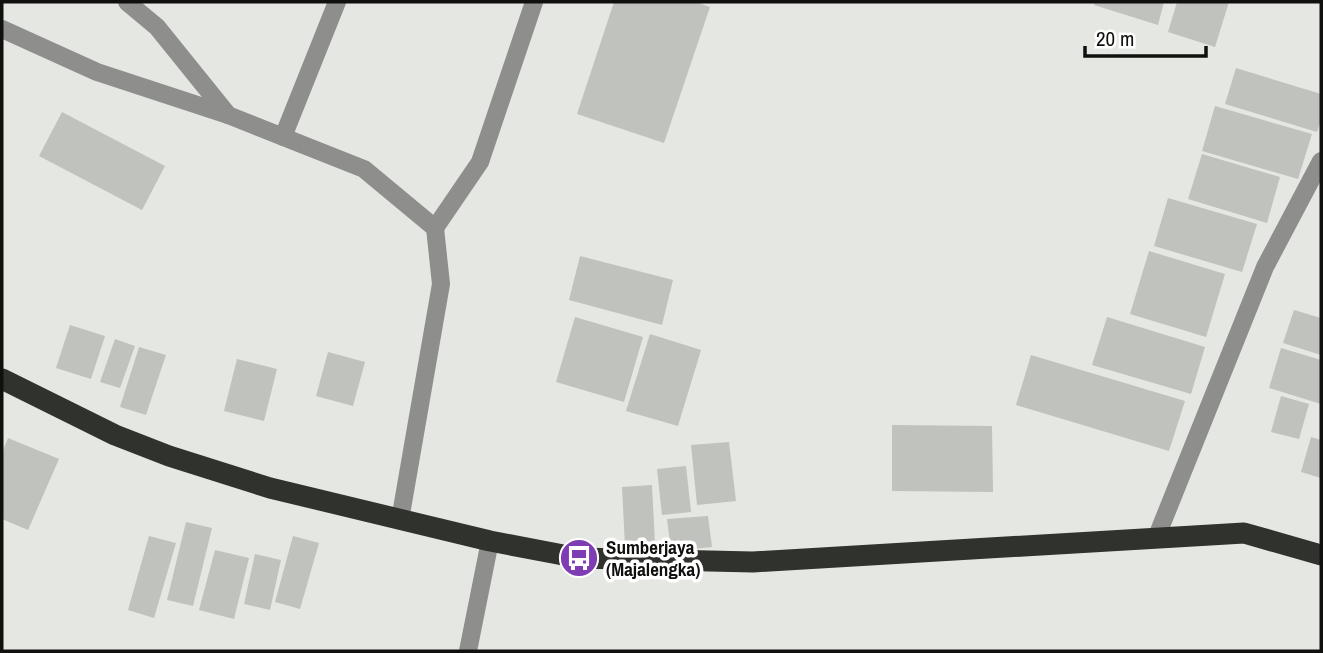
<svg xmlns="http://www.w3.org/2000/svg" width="1323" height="653" font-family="'Archivo Narrow',sans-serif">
  <rect width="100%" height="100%" fill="#e5e7e2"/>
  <!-- building -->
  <g fill="#c0c2bd">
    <path d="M614,2H696L710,7L664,143L577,114Z"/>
    <path d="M1095,2H1164L1158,25L1094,5Z"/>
    <path d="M1177,2H1229L1215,47L1168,32Z"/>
    <path d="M1236,68L1321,94V120L1317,132L1225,104Z"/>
    <path d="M1215,106L1312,134L1298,179L1202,151Z"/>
    <path d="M62,112L165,166L142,210L39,156Z"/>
    <path d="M1202,154L1280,177L1267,223L1188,199Z"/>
    <path d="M1168,198L1257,224L1242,272L1154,246Z"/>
    <path d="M1149,251L1225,274L1206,337L1130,314Z"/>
    <path d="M580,256L673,280L662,325L569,300Z"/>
    <path d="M1294,310L1321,318V355L1283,343Z"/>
    <path d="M575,317L643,337L624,402L556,382Z"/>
    <path d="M1107,317L1205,347L1191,394L1092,365Z"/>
    <path d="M70,325L105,336L91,379L56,368Z"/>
    <path d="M650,334L701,350L678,426L626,411Z"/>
    <path d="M115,339L135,346L120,388L100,382Z"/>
    <path d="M139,347L166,355L146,415L120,407Z"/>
    <path d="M1281,348L1321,360V404L1269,388Z"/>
    <path d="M328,352L365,362L353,406L316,396Z"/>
    <path d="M1031,355L1185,401L1169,451L1016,405Z"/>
    <path d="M237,359L277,369L264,421L224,411Z"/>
    <path d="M1281,396L1309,404L1299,439L1271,432Z"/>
    <path d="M892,425L992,426L993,492L892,491Z"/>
    <path d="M1311,437L1321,440V478L1301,472Z"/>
    <path d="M8,438L59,459L28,530L2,519V453Z"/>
    <path d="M729,442L736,501L697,505L691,445Z"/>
    <path d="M686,466L691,512L662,515L657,469Z"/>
    <path d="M652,485L655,544L625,546L622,487Z"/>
    <path d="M708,516L712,547L671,551L667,519Z"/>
    <path d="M186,522L212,528L193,606L167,600Z"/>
    <path d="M149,536L176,543L154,618L128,610Z"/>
    <path d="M293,536L319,543L300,609L275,602Z"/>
    <path d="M215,550L249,558L234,619L199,610Z"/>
    <path d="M255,554L281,560L270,610L244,604Z"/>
  </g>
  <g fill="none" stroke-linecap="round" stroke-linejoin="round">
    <!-- minor -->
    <g stroke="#8e8f8d" stroke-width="18">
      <path d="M127,2L157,27L228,115"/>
      <path d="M2,29L97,72L228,115L364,169L435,228L441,284L400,520"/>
      <path d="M283,137L337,2"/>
      <path d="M435,228L480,162L534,2"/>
      <path d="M1157,536L1265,267L1321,161"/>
      <path d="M468,651L490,541"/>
    </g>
    <!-- highway -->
    <path stroke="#30322e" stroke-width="21" d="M2,379L115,435L169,456L270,488L490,541L579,558L753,562L1244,533L1321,555"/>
  </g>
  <!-- icons -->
  <defs>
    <g id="bus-disc" transform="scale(2.0125)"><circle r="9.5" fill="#7e3db2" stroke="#fff"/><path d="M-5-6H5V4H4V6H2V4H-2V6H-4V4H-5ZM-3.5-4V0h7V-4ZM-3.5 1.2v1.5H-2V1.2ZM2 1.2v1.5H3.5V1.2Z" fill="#fff"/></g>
  </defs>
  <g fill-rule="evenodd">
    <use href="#bus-disc" x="579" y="558"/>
  </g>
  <g text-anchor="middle" stroke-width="7" stroke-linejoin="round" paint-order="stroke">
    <!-- poi labels -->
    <g font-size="19" font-weight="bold" fill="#10110f" stroke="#fff" text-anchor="start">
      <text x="606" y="554">Sumberjaya<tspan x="606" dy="22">(Majalengka)</tspan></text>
    </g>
  </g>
  <!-- border -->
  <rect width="1323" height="653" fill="none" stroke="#10110f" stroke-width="7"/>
  <!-- scale -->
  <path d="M1085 46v10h121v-10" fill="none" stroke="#10110f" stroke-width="3.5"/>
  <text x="1096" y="46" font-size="21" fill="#10110f" stroke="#ffffff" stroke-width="5" paint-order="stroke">20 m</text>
</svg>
